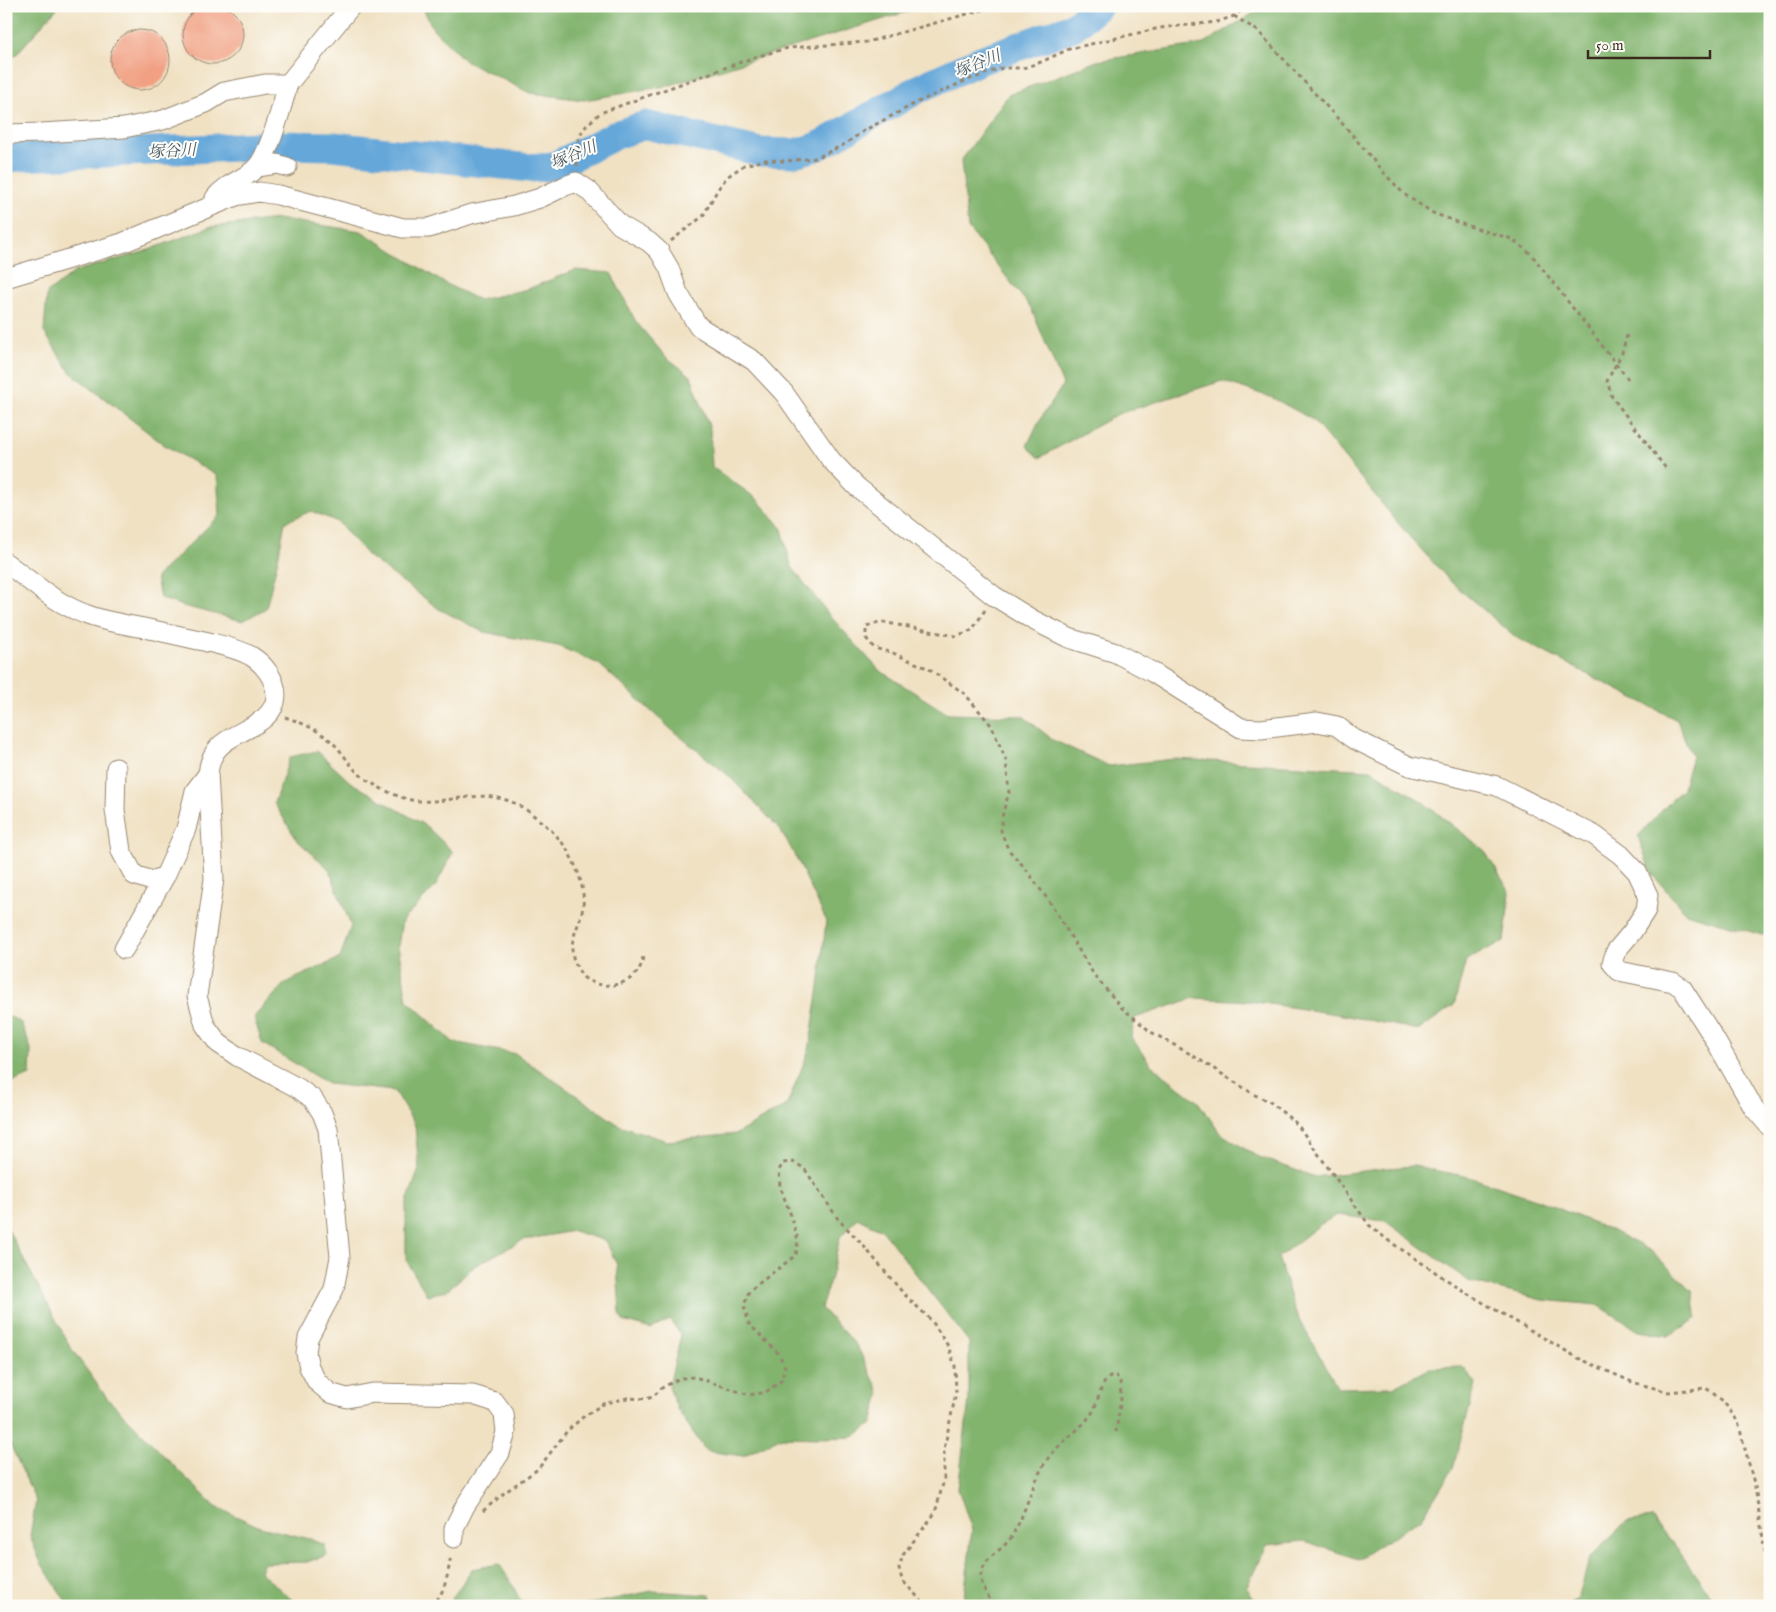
<svg xmlns="http://www.w3.org/2000/svg" width="1776" height="1612" font-family="'IM FELL English','Noto Serif JP',serif">
  <rect width="100%" height="100%" fill="#fdfcf7"/>
  <filter id="ink" filterUnits="userSpaceOnUse"><feTurbulence type="fractalNoise" baseFrequency=".02" numOctaves="2"/><feDisplacementMap in="SourceGraphic" scale="10" xChannelSelector="R" yChannelSelector="G"/><feConvolveMatrix kernelMatrix="1 2 1 2 8 2 1 2 1" color-interpolation-filters="sRGB"/></filter>
  <filter id="wash" filterUnits="userSpaceOnUse"><feTurbulence type="fractalNoise" baseFrequency=".0096" numOctaves="4" result="noise"/><feDisplacementMap in="SourceGraphic" scale="20" xChannelSelector="R" yChannelSelector="G"/><feGaussianBlur stdDeviation="1.12" result="paint"/><feColorMatrix in="noise" values="0 0 0 0 0 0 0 0 0 0 0 0 0 0 0 0 0 1.4 0 .05"/><feComposite in="paint" operator="in"/></filter>
  <g filter="url(#wash)">
    <rect width="100%" height="100%" fill="#f0e1c3"/>
    <!-- forest -->
    <g fill="#82b46e" stroke="#5e6f46">
      <path d="M6,6H59L13,58L6,59Z"/>
      <path d="M422,6H926L667,86L584,100L530,93L464,60L433,29Z"/>
      <path d="M1265,6H1770V933L1762,935L1686,913L1651,873L1638,836L1683,788L1692,756L1677,720L1517,638L1452,583L1407,534L1313,420L1273,398L1222,381L1118,414L1039,458L1027,446L1039,421L1063,385L1031,308L968,228L961,161L1008,95L1097,61L1203,44Z"/>
      <path d="M277,219L361,231L446,284L479,300L528,289L575,270L611,273L636,322L666,357L691,376L710,429L712,467L757,499L782,529L791,566L830,616L879,670L948,714L1023,716L1053,740L1109,766L1175,759L1371,770L1423,802L1484,850L1510,892L1504,941L1466,960L1454,1005L1419,1030L1343,1015L1249,1001L1194,998L1135,1018L1131,1037L1151,1065L1198,1102L1220,1133L1256,1156L1315,1177L1387,1168L1414,1166L1469,1177L1533,1198L1611,1230L1651,1251L1692,1290L1697,1319L1668,1336L1639,1331L1598,1305L1542,1300L1470,1282L1385,1221L1337,1215L1321,1224L1278,1257L1296,1314L1338,1388L1393,1387L1430,1368L1463,1367L1476,1384L1453,1468L1422,1518L1358,1559L1304,1541L1267,1545L1246,1588L1257,1606H963L972,1530L958,1489L969,1400V1342L882,1230L857,1218L840,1237L831,1277L821,1308L857,1346L880,1393L872,1424L853,1437L818,1438L782,1437L743,1456L706,1451L677,1409L669,1386L681,1335L670,1320L651,1329L623,1321L620,1313L617,1265L606,1241L573,1231L523,1240L476,1265L446,1291L427,1295L406,1260V1205L419,1169L415,1125L394,1091L328,1084L262,1043L254,1017L285,983L340,958L351,926L329,869L297,840L274,803L290,757L317,751L350,782L426,826L453,852L435,887L402,921L398,946L407,1000L453,1042L516,1054L619,1125L667,1141L736,1134L787,1105L809,1050L819,987L826,920L797,859L780,829L728,775L672,730L599,664L558,646L484,632L439,609L368,556L338,522L311,511L285,522L278,559L266,608L243,621L179,605L160,598L156,577L220,515L217,476L163,444L70,372L44,332L47,293L76,271L143,252L210,227Z"/>
      <path d="M6,1014L21,1023L31,1049L30,1075L6,1085Z"/>
      <path d="M6,1226L71,1348L107,1398L182,1474L216,1507L260,1527L310,1539L325,1545L327,1555L307,1562L264,1563L260,1572L299,1606H72L67,1603L41,1563L30,1536L36,1501L6,1435Z"/>
      <path d="M1652,1518L1681,1554L1718,1606H1564L1578,1599L1590,1557L1627,1522Z"/>
      <path d="M499,1564L511,1582L523,1606H447L472,1569Z"/>
      <path d="M652,1591L710,1595L713,1606H581Z"/>
    </g>
    <g fill="none" stroke-linecap="round" stroke-linejoin="round">
      <!-- river -->
      <path stroke="#65a7d9" stroke-width="29" d="M6,159L19,157L279,145L333,146L530,168L554,166L618,134L646,125L761,152L794,153L817,147L922,87L981,60L1073,27L1098,6"/>
    </g>
    <g id="blocks">
      <!-- building -->
      <g fill="#f1a083">
        <circle cx="213" cy="34" r="30"/>
        <circle cx="140" cy="60" r="30"/>
      </g>
    </g>
  </g>
  <g filter="url(#ink)">
    <use href="#blocks" fill-opacity="0" stroke="#968670" stroke-width="1"/>
    <g fill="none" stroke-linecap="round" stroke-linejoin="round">
      <!-- minor casing -->
      <g stroke="#968670" stroke-width="21">
        <g id="minor">
          <path d="M6,134L42,133L124,128L163,120L206,103L224,92L265,84H288L351,6"/>
          <path d="M257,167L277,164L287,167"/>
          <path d="M215,198C225,184 244,180 256,168C270,154 282,105 288,84"/>
          <path d="M6,278L122,243L236,196L259,192L278,195L403,228H429L471,214L514,206L540,198L565,186L576,182L588,190L620,225L649,242L659,251L669,268L678,293L698,326L754,361L784,393L831,460L857,487L994,596L1033,620L1069,638L1116,653L1152,672L1241,728L1261,729L1317,722L1337,726L1354,739L1409,766L1497,786L1594,835L1621,855L1637,872L1648,895L1646,910L1632,932L1616,951L1612,963L1619,971L1673,982L1682,988L1714,1038L1753,1107L1770,1127"/>
          <path d="M6,563C32,582 55,603 85,614C104,622 125,624 144,628C164,632 184,637 204,641C219,645 237,648 251,656C264,664 276,679 276,696C275,724 235,730 219,747C212,754 209,765 208,774L214,879L197,996L205,1025L218,1043L237,1056L298,1088L313,1099L322,1113L328,1129L340,1257L334,1289L308,1338L306,1353L309,1367L317,1382L330,1393L347,1398L373,1393L473,1395L495,1402L504,1414L506,1432L500,1453L465,1506L454,1528V1538"/>
          <path d="M116,768L115,810L121,851L134,875L152,881L165,876"/>
          <path d="M124,949L165,876L186,829L195,791L208,774"/>
        </g>
      </g>
      <!-- path -->
      <g stroke="#968670" stroke-width="3" stroke-dasharray="4 4" stroke-linecap="butt">
        <path d="M1234,16L1258,31L1349,131L1384,173L1404,194L1433,213L1465,225L1512,239L1531,254L1628,379"/>
        <path d="M577,166C577,136 577,133 600,113L755,57L788,48L867,42L996,6"/>
        <path d="M671,241L703,216L718,189L727,177L744,165L765,160L786,161L816,158L845,144L865,130L920,101L965,81L1002,68H1023L1041,62L1069,49L1160,28L1217,22L1234,16L1247,6"/>
        <path d="M1627,335L1622,353L1607,381L1612,397L1667,470"/>
        <path d="M985,610L972,630L956,636L882,622L866,627V638L874,648L893,653L929,669L965,694L991,725L1006,760L1009,793L1003,812L1001,831L1008,849L1026,869L1051,904L1094,975L1122,1008L1151,1032L1192,1055L1255,1095L1270,1102L1297,1124L1369,1225L1389,1241L1465,1292L1578,1358L1632,1382L1669,1392L1706,1388L1723,1401L1738,1422L1755,1487L1770,1584"/>
        <path d="M285,717C303,723 321,731 334,744C342,752 348,762 356,771C367,782 386,792 401,797C433,809 468,791 498,798C514,801 526,809 538,819C551,829 562,840 570,855C578,870 585,888 583,906C580,929 564,943 577,967C579,970 580,974 583,977C605,994 642,984 643,955"/>
        <path d="M483,1511L504,1493L538,1469L567,1431L583,1417L603,1404L627,1398L647,1399L654,1396L660,1389L680,1378L695,1377L749,1395L766,1392L781,1381L785,1367L779,1354L749,1324L744,1306L749,1291L796,1255L798,1240L792,1218L780,1187L779,1170L783,1163L793,1162L804,1168L838,1219L862,1244L904,1294L932,1321L948,1346L955,1366L956,1393L944,1449V1480L935,1513L903,1555L899,1568L902,1580L926,1606"/>
        <path d="M431,1606C446,1594 448,1572 451,1555"/>
        <path d="M993,1606C989,1597 979,1584 981,1574C984,1557 1005,1549 1012,1536C1025,1514 1031,1488 1043,1466C1055,1445 1076,1434 1090,1416C1100,1404 1098,1379 1115,1375L1120,1380L1121,1398L1116,1432"/>
      </g>
      <!-- minor -->
      <use href="#minor" stroke="#fff" stroke-width="19"/>
    </g>
  </g>
  <g text-anchor="middle" stroke-width="4" stroke-linejoin="round" paint-order="stroke">
    <!-- water labels -->
    <g font-size="16" font-style="italic" fill="#4c5c69" stroke="#fdfcf7">
      <text transform="translate(977 63) rotate(-22)" y="6">塚谷川</text>
      <text transform="translate(172 150) rotate(-3)" y="6">塚谷川</text>
      <text transform="translate(573 154) rotate(-23)" y="6">塚谷川</text>
    </g>
  </g>
  <!-- margin -->
  <rect width="1776" height="1612" fill="none" stroke="#fdfcf7" stroke-width="25"/>
  <!-- scale -->
  <path d="M1588 50v8h122v-8" fill="none" stroke="#3b2a1e" stroke-width="2.5"/>
  <text x="1596" y="50" font-size="15" fill="#3b2a1e" stroke="#fdfcf7" stroke-width="4" paint-order="stroke">50 m</text>
</svg>
